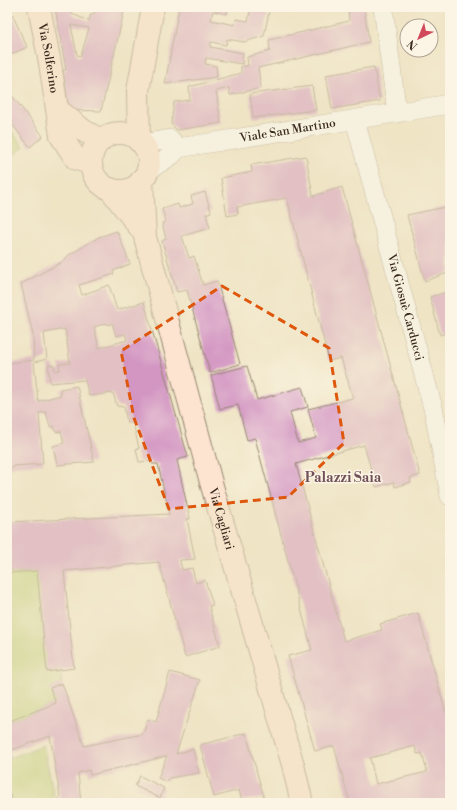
<svg xmlns="http://www.w3.org/2000/svg" width="457" height="810" font-family="'Libre Bodoni',serif">
  <rect width="100%" height="100%" fill="#fcf5e5"/>
  <filter id="ink" filterUnits="userSpaceOnUse"><feTurbulence type="fractalNoise" baseFrequency=".025" numOctaves="2"/><feDisplacementMap in="SourceGraphic" scale="8" xChannelSelector="R" yChannelSelector="G"/><feConvolveMatrix kernelMatrix="1 2 1 2 8 2 1 2 1" color-interpolation-filters="sRGB"/></filter>
  <filter id="wash" filterUnits="userSpaceOnUse"><feTurbulence type="fractalNoise" baseFrequency=".012" numOctaves="4" result="noise"/><feDisplacementMap in="SourceGraphic" scale="16" xChannelSelector="R" yChannelSelector="G"/><feGaussianBlur stdDeviation="0.9" result="paint"/><feColorMatrix in="noise" values="0 0 0 0 0 0 0 0 0 0 0 0 0 0 0 0 0 1.4 0 .05"/><feComposite in="paint" operator="in"/></filter>
  <g filter="url(#wash)">
    <rect width="100%" height="100%" fill="#efe4c4"/>
    <!-- green -->
    <g fill="#bace71" stroke="#7a7c48">
      <path d="M7,125L24,147L7,160Z"/>
      <path d="M37,571L60,670L62,683L50,688L56,703L7,722V573Z"/>
      <path d="M43,745L54,796L48,803H13L7,788V759Z"/>
    </g>
    <g id="blocks">
      <!-- building -->
      <g fill="#d396c3" fill-rule="evenodd">
        <path d="M7,7H9L27,47L7,56Z"/>
        <path d="M55,7H72V14L89,21L91,14H94L95,7H125L101,111L69,110L63,70H66ZM71,25L89,28L81,56L77,55Z"/>
        <path d="M179,7H220L228,9L227,14L213,11L211,20L235,25L236,19L248,21L251,7H270L264,36L244,42L227,39L226,45L211,42L210,47L243,53L242,64L206,58L205,64L216,66L217,77L165,84Z"/>
        <path d="M348,7H364L369,42L258,68L261,88L230,95L229,88L216,91L221,123L177,130L171,124L174,102L190,100L189,87L241,73V66H248L247,57L270,51L269,40L349,21Z"/>
        <path d="M374,67L380,101L332,109L326,75Z"/>
        <path d="M312,86L316,110L253,118L250,94Z"/>
        <path d="M7,89L43,136L30,147L7,118Z"/>
        <path d="M306,156L313,196L342,187L420,475L410,478L411,482L395,487L394,482L376,487L364,445L296,464L344,641L382,630L380,624L418,613L446,713L450,712V741L447,742L450,754V803H350L334,746L315,751L288,656L312,650L255,438L247,440L238,405L220,409L211,375L247,366L257,400L302,387L308,407L290,412L298,443L316,438L308,409L353,398L341,358L329,361L287,198L237,207L238,214L227,216L221,178L252,172L251,165ZM415,746L417,754L422,753L427,772L376,784L370,758Z"/>
        <path d="M205,192L211,212L206,214L210,228L182,236L189,258L194,256L203,285L217,281L240,364L210,373L187,290L177,292L162,241L166,239L162,223L166,222L162,209L178,204L179,208L193,204L191,196Z"/>
        <path d="M450,206V272L425,281L407,215Z"/>
        <path d="M117,231L130,264L113,271L114,274L79,285L82,295L109,285L117,310L144,302L188,457L177,460L190,519H187L195,559L180,560V561L182,570L192,568L196,583L205,580L213,605L209,606L220,646L185,657L159,562L64,571L74,668L47,672L37,571L7,573V490H9L10,522L169,514L158,464H152L150,461L139,462L136,449L139,448L133,423H127L124,407L117,406L113,393L89,396L85,380L50,383L48,365H54L55,371L60,370L59,364L70,363L65,329L44,333L47,359L34,362L38,401L61,395L60,389L77,386L94,462L57,465L53,446L64,443L61,431L56,432L54,426L50,427L46,412L39,413L43,464L13,466V468L7,469V428L9,427L7,407V363L34,360L33,335L21,284L62,262L69,255L99,237ZM107,323L108,325L112,323L116,336L125,334L127,340L99,348L94,327Z"/>
        <path d="M450,291V332L440,335L430,297Z"/>
        <path d="M170,672L200,680L176,754L193,749L199,773L169,778L167,782L158,778L167,756L90,775L89,770L78,773L81,803H54L60,796L50,736L9,751L11,758L7,759V722L56,703L50,688L62,683L84,746L143,734L148,719L156,722Z"/>
        <path d="M246,733L264,798L242,801L239,790L214,797L200,745Z"/>
        <path d="M140,776L164,788L160,798L135,786Z"/>
        <path d="M7,788L13,803H7Z"/>
      </g>
    </g>
  </g>
  <g filter="url(#ink)">
    <use href="#blocks" fill-opacity="0" stroke="#958771" stroke-width="1"/>
    <g fill="none" stroke-linecap="round" stroke-linejoin="round">
      <!-- minor casing -->
      <g stroke="#958771" stroke-width="20">
        <g id="minor">
          <path d="M383,7L397,113"/>
          <path id="s1" d="M355,120L434,412L450,496"/>
          <path d="M142,144L170,139L178,148"/>
          <path id="s2" d="M147,171L172,155L178,148L450,104"/>
        </g>
      </g>
      <!-- secondary casing -->
      <g stroke="#958771" stroke-width="24">
        <g id="secondary">
          <path id="s3" d="M39,7L50,63L61,136L76,159L91,163"/>
          <path d="M57,109L84,131L101,140"/>
          <circle cx="120" cy="162" r="29"/>
          <path d="M139,141L138,91L153,7"/>
          <path id="s4" d="M142,179L145,237L212,486L293,765L302,803"/>
          <path d="M110,189L144,233"/>
        </g>
      </g>
      <!-- minor -->
      <use href="#minor" stroke="#fff" stroke-width="19"/>
      <!-- secondary -->
      <use href="#secondary" stroke="#fde4d1" stroke-width="22"/>
    </g>
  </g>
  <!-- marked area -->
  <path d="M0 0H457V810H0ZM222,286L329,348L344,443L288,497L169,509L134,418L121,351Z" fill="#efe4c4" fill-opacity=".55" fill-rule="evenodd"/>
  <path fill="none" stroke="#df570d" stroke-width="3" stroke-dasharray="8 5" stroke-linejoin="round" d="M222,286L329,348L344,443L288,497L169,509L134,418L121,351Z"/>
  <g text-anchor="middle" stroke-width="3" stroke-linejoin="round" paint-order="stroke">
    <!-- street labels -->
    <g font-size="12" fill="#3b2a1e" stroke="#fcf5e5">
      <text dy="4" stroke="none"><textPath href="#s3" startOffset="52">Via Solferino</textPath></text>
      <text dy="4" stroke="none"><textPath href="#s2" startOffset="150">Viale San Martino</textPath></text>
      <text dy="4" stroke="none"><textPath href="#s1" startOffset="194">Via Giosuè Carducci</textPath></text>
      <text dy="4" stroke="none"><textPath href="#s4" startOffset="350">Via Cagliari</textPath></text>
    </g>
    <!-- quarter labels -->
    <g font-size="14" font-weight="bold" fill="#705058" stroke="#fcf5e5">
      <text x="343" y="482">Palazzi Saia</text>
    </g>
  </g>
  <!-- margin -->
  <rect width="457" height="810" fill="none" stroke="#fcf5e5" stroke-width="24"/>
  <!-- north arrow -->
  <g transform="translate(419 38) rotate(223)"><circle r="19" fill="#fcf5e5" stroke="#afa495"/>
  <path d="M0-3L7 15L0 10L-7 15Z" fill="#d1495b"/>
  <text y="-6" font-size="11" font-weight="bold" text-anchor="middle" fill="#3b2a1e">N</text>
  </g>
</svg>
